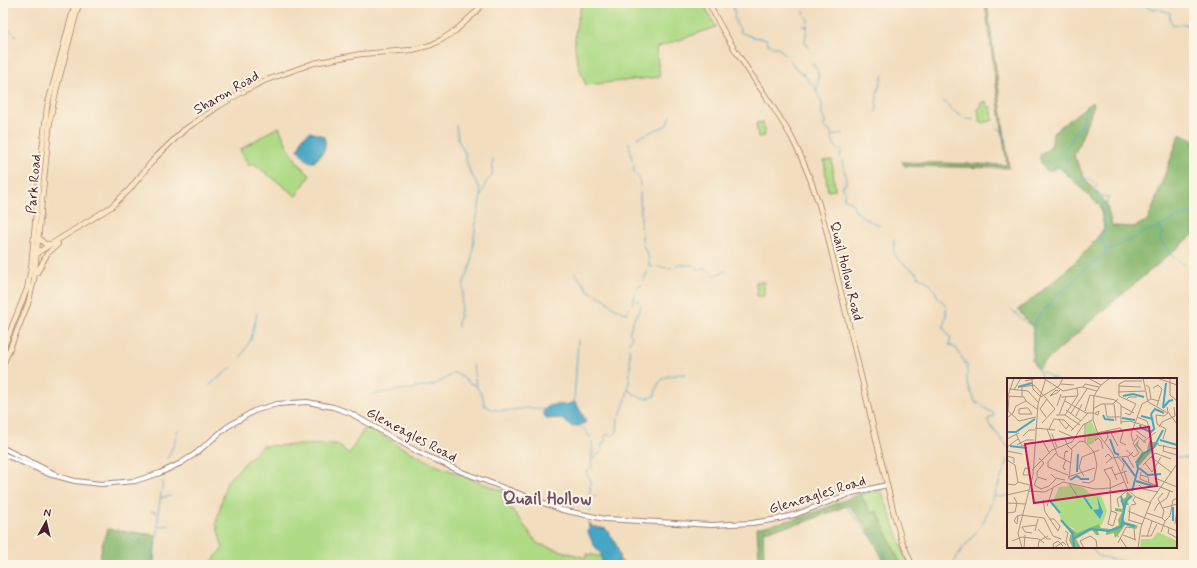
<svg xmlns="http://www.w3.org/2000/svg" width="1197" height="568" font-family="Mynerve,sans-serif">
  <rect width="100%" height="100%" fill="#fcf5e5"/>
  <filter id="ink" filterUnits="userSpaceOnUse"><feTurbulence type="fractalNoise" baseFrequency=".025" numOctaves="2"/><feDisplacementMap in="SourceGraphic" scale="8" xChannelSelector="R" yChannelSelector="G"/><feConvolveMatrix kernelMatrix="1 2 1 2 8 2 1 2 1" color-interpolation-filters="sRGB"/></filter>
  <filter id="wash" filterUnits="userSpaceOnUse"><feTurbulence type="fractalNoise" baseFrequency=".012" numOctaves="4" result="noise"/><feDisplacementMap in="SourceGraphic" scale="16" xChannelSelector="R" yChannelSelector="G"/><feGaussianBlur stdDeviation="0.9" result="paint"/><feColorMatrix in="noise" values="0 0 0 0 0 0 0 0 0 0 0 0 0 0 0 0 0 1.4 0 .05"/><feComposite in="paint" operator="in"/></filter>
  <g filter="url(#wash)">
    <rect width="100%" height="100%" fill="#f2ddbe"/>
    <!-- green -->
    <g fill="#afda86" stroke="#7c7c58">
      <path d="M582,3H703L716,27L656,48L660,77L586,85C572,52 572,38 582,3Z"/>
      <path d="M986,101L987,106L991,107L993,119L992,121L982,123L980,122L978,109L981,107L980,103Z"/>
      <path d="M763,122L765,136L758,137L756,123Z"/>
      <path d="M279,127C287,146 294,162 310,175L296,196L253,163L249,166L240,150L267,133Z"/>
      <path d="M832,160L835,190L828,191L824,161Z"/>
      <path d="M756,282H764V296H757Z"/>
      <path d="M366,426L396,444L438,466L503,491L511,508L538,544L586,558V554L604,557L613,553L626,565H209L223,548L216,523L227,481L262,446L337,444L349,454Z"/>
      <path d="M881,490L909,565H901L877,512L871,513L860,494Z"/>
    </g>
    <!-- forest -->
    <g fill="#8bba73" stroke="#6a6c4f">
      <path d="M985,3H987L1009,168L905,166L902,162L1007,165Z"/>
      <path d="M1092,102L1094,105L1074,156L1086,181L1106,203L1112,226L1134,227L1148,220L1180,134L1194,139V234L1108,306L1037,369L1032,359L1033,328L1018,310C1049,285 1082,261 1104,228L1100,206L1059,167L1050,171L1047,172C1042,165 1034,153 1047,151L1052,144L1053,133Z"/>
      <path d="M860,494L871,513L877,511L901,565H886L868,530L849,505L802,523L763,531L764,558L762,565H756L759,554L757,528L803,517Z"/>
      <path d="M108,529L156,535L154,561L149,565H99L102,545Z"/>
    </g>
    <!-- water -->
    <g fill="#46a6c5" stroke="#486278">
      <path d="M310,132L324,136C328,148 322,155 314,162C307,163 302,155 298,149L303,137Z"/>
      <path d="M573,402L576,403L585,419V423L573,427C569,424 565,421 561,419C553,417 545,422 543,412C550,399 562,409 573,402Z"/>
      <path d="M588,522L590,523L591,526L606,529C615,541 621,550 619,565H606L602,563L601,554L593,544L588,532L589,527Z"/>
    </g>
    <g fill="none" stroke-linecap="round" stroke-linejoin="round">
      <!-- stream -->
      <g stroke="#46a6c5" stroke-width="1">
        <path d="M733,3C732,8 736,14 734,18L736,21V24L740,29V32L753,37L767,39L768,44L771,45L772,47H778L779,49L783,52L784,55"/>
        <path d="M1142,3L1152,10L1158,9L1170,13V20L1173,25L1188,24L1194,28"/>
        <path d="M803,11L808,20L805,42L811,53"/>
        <path d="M803,25L807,27"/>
        <path d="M3,28L11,31L16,36"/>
        <path d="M790,60L797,70L804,74L809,82L814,85L822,104V115L825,122L824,126L826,129L830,131L835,146L842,152L840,156C843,165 846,173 846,184L842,186V189L845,191L844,199L851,202L856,211L865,219L880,225"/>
        <path d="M812,63C820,70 819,81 817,91"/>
        <path d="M943,100C952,110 960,118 973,120"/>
        <path d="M875,112L877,109C875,97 879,87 883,75"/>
        <path d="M456,125L458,140L465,153L466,160L470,172L479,187L481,196"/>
        <path d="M995,125L1004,133L1005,143"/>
        <path d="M833,136L843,133"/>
        <path d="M637,138L667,125L671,116"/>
        <path d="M629,142L632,160"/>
        <path d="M1042,156L1049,163L1057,167L1064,169"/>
        <path d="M634,166V173L639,178L640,186"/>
        <path d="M640,193L642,241C643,247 646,250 648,256C651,263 647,275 643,281"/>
        <path d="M1160,226V229L1163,232L1160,238C1165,251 1172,257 1184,264"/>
        <path d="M894,240C894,244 893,249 894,253C897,260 910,269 916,272L919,277C930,281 933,288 938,297C941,301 946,304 946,310C947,326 938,324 951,338L949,345L956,348L967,366V383L976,403H980L985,408L994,414L993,417L988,419L989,424L1008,447"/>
        <path d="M1105,249H1111L1139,235L1194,211"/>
        <path d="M676,265H693L699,269H707L714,275L726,271"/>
        <path d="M649,266L653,267"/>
        <path d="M658,267L672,268"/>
        <path d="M575,273L589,291L605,299L612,306L625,313H627L630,308"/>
        <path d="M635,299L639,302"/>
        <path d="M632,304L637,289L641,285"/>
        <path d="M1012,310L1026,323L1033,325"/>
        <path d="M458,327V323L461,310L464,282L471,265L476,221L481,197L486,182L492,176L493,160"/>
        <path d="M629,343L632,337L629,333L634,319L637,315L641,305"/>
        <path d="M241,357L251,339L257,313"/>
        <path d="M473,365L476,386L483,397L484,405C499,415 513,409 528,408C533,408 539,409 544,409"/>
        <path d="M1041,373L1043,372L1052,378L1057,379"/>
        <path d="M1042,379L1033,358V325L1039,315L1048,306L1059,292L1072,283L1082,270L1096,262L1106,252L1101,237C1109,224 1104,219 1102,205L1108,201L1109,197L1096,195L1094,189L1098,185L1091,180L1085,178L1080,183H1079L1074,177L1064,172L1066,161L1064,152V150L1068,144L1071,141L1076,130L1082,126L1085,111L1088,107"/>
        <path d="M210,385L232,367"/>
        <path d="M629,390C638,397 644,401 655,396C657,377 667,375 685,374"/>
        <path d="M374,394L406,389L410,390C417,387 425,387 433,385C441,382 446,378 453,373L459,374L469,383L476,385"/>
        <path d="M574,402L578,340"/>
        <path d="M620,415C629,397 632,369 629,348"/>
        <path d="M578,426L583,428L591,438"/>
        <path d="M1176,457L1194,459"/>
        <path d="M167,459L174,444L178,430"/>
        <path d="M593,459C600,452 603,455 602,443L606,441L605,438L606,434L612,436L617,432L618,419"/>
        <path d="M591,496L596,497"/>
        <path d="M995,496L1002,497L1008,495"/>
        <path d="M160,498L171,496"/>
        <path d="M847,507L869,535L875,534C882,538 886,557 887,565"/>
        <path d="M151,511L156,512"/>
        <path d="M590,513L589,498L591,480L586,473L592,467C590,458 594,451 592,442"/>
        <path d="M159,527L169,525"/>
        <path d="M137,532L142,543L153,554"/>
        <path d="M1091,547L1098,556L1115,560L1167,565"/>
        <path d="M153,560L155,541L158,531V513L163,482"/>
        <path d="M689,565L690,563"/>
        <path d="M953,565C960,548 975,536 984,521L1008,460"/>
      </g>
    </g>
  </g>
  <g filter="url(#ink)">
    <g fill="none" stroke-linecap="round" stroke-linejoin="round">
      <!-- tertiary casing -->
      <g stroke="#9e7e74" stroke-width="6">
        <g id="tertiary">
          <path d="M3,448L55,474"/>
          <path d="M3,454L49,474L75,481L101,484L135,481L160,473L181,463L195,454L227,427L254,411L277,404L307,402L333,407L350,413L418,452L462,472L562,510L605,519L711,525L752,523L778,519L797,514L852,493L887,485"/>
        </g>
      </g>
      <!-- secondary casing -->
      <g stroke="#9e7e74" stroke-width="6">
        <g id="secondary">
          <path d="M709,3C731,51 766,92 792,138C807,167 818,198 826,229L894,514L902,541L912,565"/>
          <path d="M39,238L45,244H52"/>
          <path d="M32,256L111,207L129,190L155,158L184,130L219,106L244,91L264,81L314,63L361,54L412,50L431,45L441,40L455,31L476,12L483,3"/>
          <path d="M37,273L47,254L58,244"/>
          <path d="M3,349L27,289L31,269L40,168L47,107L75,3"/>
          <path d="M3,365L28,304L34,280L50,120L56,91L79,3"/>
        </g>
      </g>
      <!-- tertiary -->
      <use href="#tertiary" stroke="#fff" stroke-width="4"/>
      <!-- secondary -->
      <use href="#secondary" stroke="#fbe6c4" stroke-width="4.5"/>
    </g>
  </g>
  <g text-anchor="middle" stroke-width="4" stroke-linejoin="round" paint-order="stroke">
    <!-- street labels -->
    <g font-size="14" fill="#4a1f2b" stroke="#fcf5e5">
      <text transform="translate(226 92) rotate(-30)" y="5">Sharon Road</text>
      <text transform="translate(33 184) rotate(-85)" y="5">Park Road</text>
      <text transform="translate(847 271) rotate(76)" y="5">Quail Hollow Road</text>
      <text transform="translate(412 434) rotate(28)" y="5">Gleneagles Road</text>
      <text transform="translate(817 494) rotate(-17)" y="5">Gleneagles Road</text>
    </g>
    <!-- district labels -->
    <g font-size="18" font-weight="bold" fill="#725170" stroke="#fcf5e5">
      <text x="547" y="504">Quail Hollow</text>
    </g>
  </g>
  <!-- overview -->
  <g transform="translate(1007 378)">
    <rect width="170" height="170" fill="#f2ddbe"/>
    <path d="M84,43L92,59L87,62V65L80,67L79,46ZM62,105L77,110L82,115L94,117L100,133L95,147H89L87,151L71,158L66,150L54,144L52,133L45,126L52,109L61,108ZM151,154L170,163V170H133L134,161H145Z" fill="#afda86"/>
    <path d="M132,61L131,67L136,74L140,73L142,63L152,65L131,89L128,84L135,74L128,67ZM120,113L125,118L120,122L122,127H119L116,140L118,144L131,148L129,151L118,147L111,157L112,160L110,158L108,160L107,155L99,157V153L91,152L92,157H89L85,152L69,161L74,170H66L62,162L64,155L59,146L70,155L92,146L94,150L104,151L112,147L111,142L115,134L108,133V130L115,131L117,127L113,123L119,119Z" fill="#8bba73"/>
    <path d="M90,118L96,134L93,141L86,132L92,131Z" fill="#46a6c5"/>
    <path fill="none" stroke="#46a6c5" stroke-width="2" d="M11,9L25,5M116,18L126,16L137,19M156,30L159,5M156,30L162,23L166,22M144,36L148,31L157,35M144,36L147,50M96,37L98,41L107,42M134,38L146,41M115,40L128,42M133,47L134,50L144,54L148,50M0,54H9L28,41M103,61L108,75L112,77M153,62L170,67M3,68L20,70M115,80L128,98M130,85L136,76L147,69L156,52M132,90L141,97L154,96M70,94L71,76M63,102L70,98L74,101H82M129,103L146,108M125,113L131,91L130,86M114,118L117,130M77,119L85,131M43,123L53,135M166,129V143M54,142L66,156L67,170M116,145L128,148M66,161L83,151L102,153L114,149L119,123L125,118"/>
    <path fill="none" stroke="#af9183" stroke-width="1" d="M36,0L50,9M81,0L94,7M103,0L93,8L87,18L86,42L91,56L105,74L121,112L129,119L144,125M136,0L141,24L161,35L157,38L149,37L150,46L159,51L156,61M150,0L170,7M163,1V17L170,23M25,2L26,11L34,19L52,8L56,0M18,3L31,0M54,6L67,7M139,7L142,9L144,21L152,23M112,8L134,9M50,9L56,13L75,9L90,13M76,9L78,6L92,9M146,10L151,7L155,11L150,28M2,11L21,13L31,24M7,12L14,0M51,13L49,12L43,18L50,15L53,12M111,14L138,13M0,18L17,19L19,23M1,18L7,0M15,19V9L27,7L39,20M54,19L70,18M119,22L122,19H130M58,23L79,35H87M98,26L100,39H114M107,26L109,43M129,26L112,18V6L118,3H135M50,28L54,16M114,28L127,35M160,29L161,34L170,46M18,30H21L25,36H12V31ZM86,31L94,26H106L111,21M0,32L12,43L29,39M59,32L74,43M1,33L2,18M78,33L83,17L108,22L114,27V46M92,33L91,37L88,36V35ZM64,35L80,11M118,35L123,37L129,26M49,37H58L73,47M52,37L59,19M58,37L71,17L70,10M69,38L75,26M39,39L33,31L40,21M130,39L140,43L142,50M0,40L6,35L9,28L19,23L30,31M52,42L59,51L62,47M114,44L123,43L142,49M35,45L48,31L38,19M152,49L155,44L168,38L167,29M28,50L48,52M40,51L51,78L64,85M42,51L47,41L57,42L66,51M127,51L139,60M52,53L68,60M64,53L81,35M99,53L104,55L111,68M90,55L113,50L116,54L113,64L119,67M9,56L15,68L26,64M45,56L50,69M129,57L139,65M16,58L22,52H28M0,61L12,55M89,61L88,63L91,60L94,63L96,71M35,62L42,74M42,62L58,61L60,66M126,63L124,56L135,26L144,21M98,64L101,59L99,52M136,64L149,54M59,66L65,72L62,101M10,67L19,62H27M151,67L170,71M157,67L156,73L170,77M0,69L11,61M64,71L73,63L78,64M119,72L127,79L132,75L126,65L131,59M0,73L15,76M49,75L41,84V89L61,97M0,78L7,80V85M110,78L117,86L115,93M120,78L127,90M75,79L72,90L77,98M75,79L92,72M98,79L101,76L105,80L99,85M144,79L165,95M32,80L37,85L30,94V99L40,102M105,80L122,78L126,74M57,81L58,74L59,73L61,74L59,73M0,82L8,87L11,104L23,107M138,85L145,94L154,79M136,87L148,75L164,81M104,89L110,102M57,90L58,92L56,89L59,82M25,92L45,72L65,64L76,47L85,42M117,93L121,106M134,94L133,101L166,114M44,96L48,100L58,102M22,97H16L18,90L22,91V97M107,97L120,93M133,97L141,99L142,105M61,99L88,90M30,100L27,107L34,111L42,108L49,101M148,100L170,109M75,104L82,105L87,102L90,87L87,74L78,64V45M0,106L8,107L11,104M63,107L71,119M132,107L136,111L151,114M22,113L38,114L56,104L88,111L103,110L117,104M156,115L151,121L157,133L155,140L158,143M0,117L22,112M36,122L38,134L51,153L53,148L47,141H43M1,125L18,126M124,127L129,126L126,122L128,119M40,128L46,110M112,129L110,121L121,112M156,130L170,126M104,133L103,102L97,92L106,89M104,133L110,135L106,148L101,146ZM121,133L170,153M147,133L151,126L160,120L163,112M0,135L8,134L10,125L7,119M140,135L155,140M11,138L10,146L7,143L10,138H11L13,137L37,140L46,158L54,161L52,160M121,142L135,146M122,142L123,128M168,146L170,131M15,149L29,147M15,149L18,154L25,155M162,150L161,155L170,160M31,151L40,161H44M28,153L31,141M58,153L61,155L59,163L62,170M154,154L158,143L163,138L166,122L170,120M116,157L129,162M134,158H144L150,146M140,159L145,143M113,160L120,170M5,163L15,159L32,161L37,165M111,165L119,149L127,150L128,162M15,170L11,155L26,97L31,26L39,0M17,170L18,157M31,170L32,163L41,158M47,170L46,166L51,163L56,168M47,170L56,164L59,167M77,170L73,163L83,158L89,162L90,169M131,170L134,149L144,123L170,86"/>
    <path fill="#c2185b" fill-opacity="0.15" stroke="#c2185b" stroke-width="2" d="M142,49L150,108L27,125L18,66Z"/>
    <rect width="170" height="170" fill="none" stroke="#4a1f2b" stroke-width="2"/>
  </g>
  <!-- margin -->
  <rect width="1197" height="568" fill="none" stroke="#fcf5e5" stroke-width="16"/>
  <!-- north arrow -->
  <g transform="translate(46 522) rotate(8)" stroke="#fcf5e5" stroke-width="3" paint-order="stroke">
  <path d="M0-3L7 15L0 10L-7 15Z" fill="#4a1f2b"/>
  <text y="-6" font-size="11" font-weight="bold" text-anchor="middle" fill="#4a1f2b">N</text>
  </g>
</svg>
